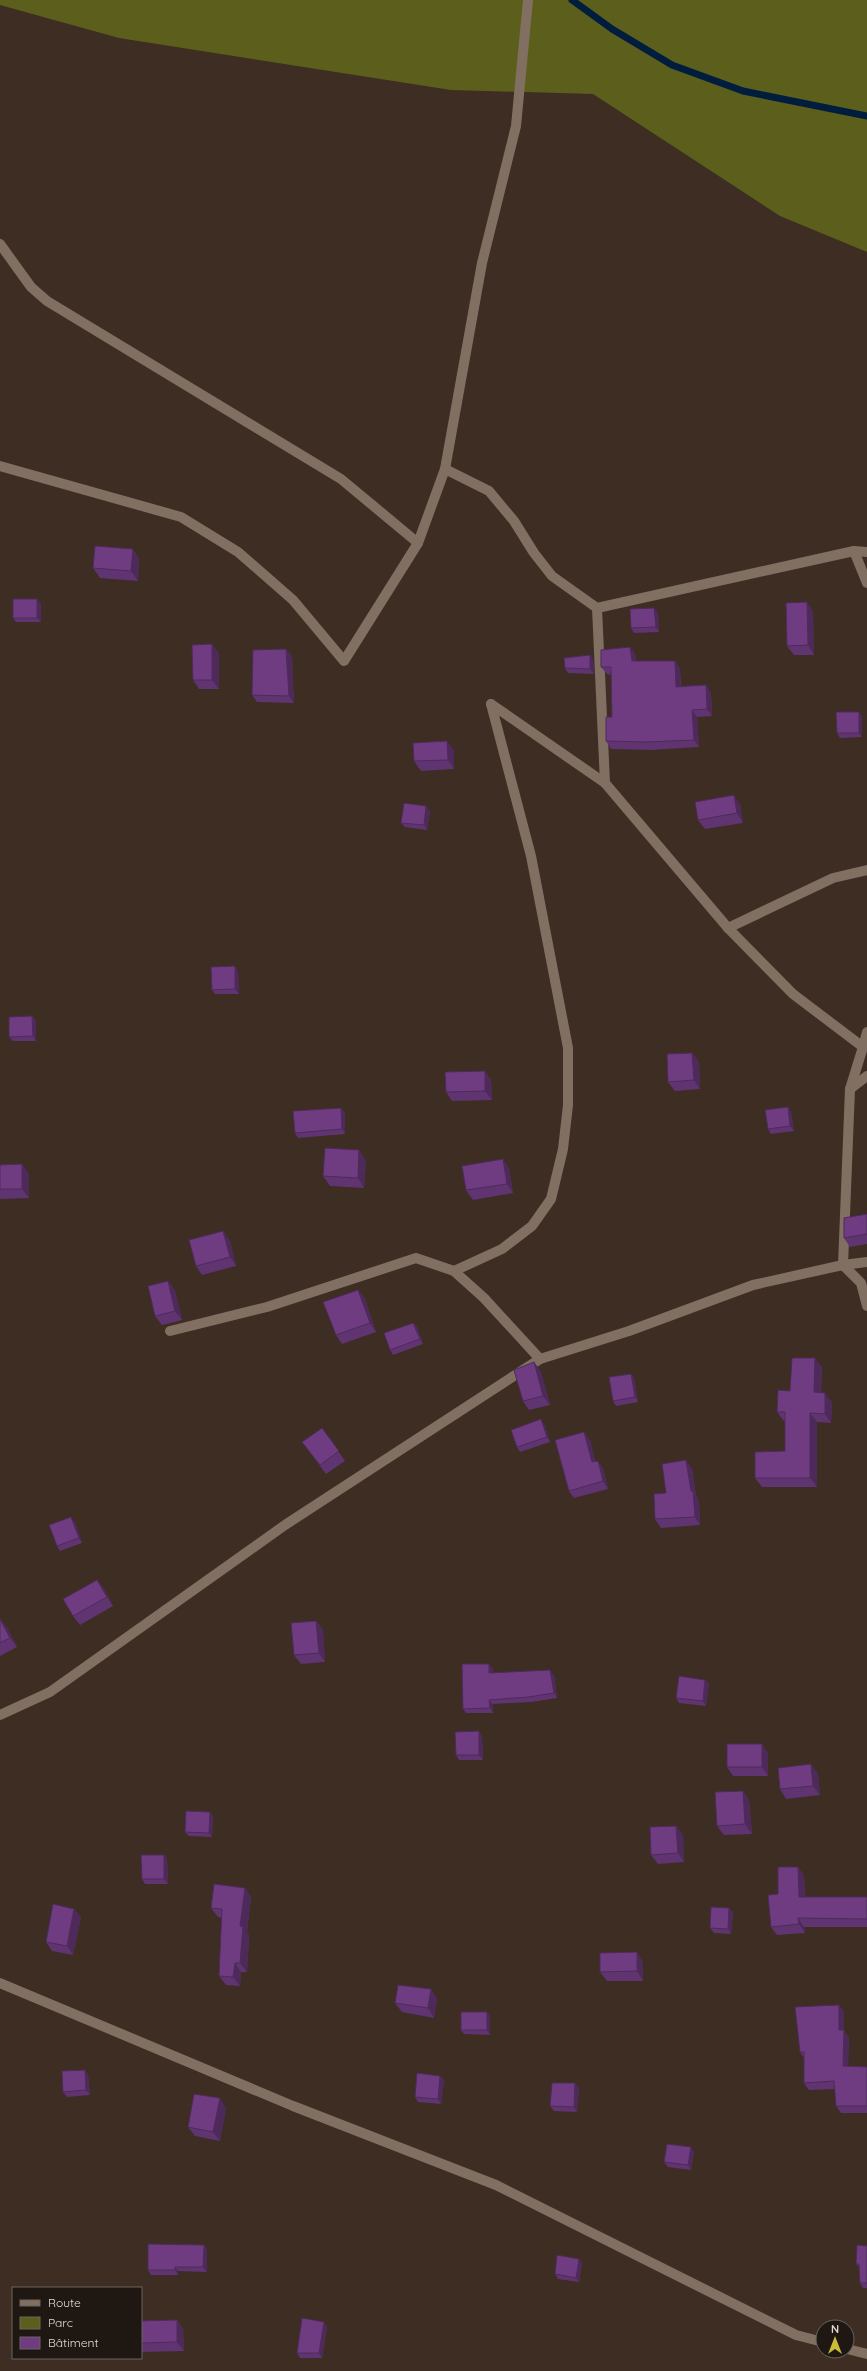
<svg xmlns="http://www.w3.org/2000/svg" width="867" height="2371" font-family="Quicksand,sans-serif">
  <rect width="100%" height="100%" fill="#3d2d22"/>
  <!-- green -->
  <path fill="#5b5f1b" d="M0,0H867V252L780,216L593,94L451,90L119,38L0,5Z"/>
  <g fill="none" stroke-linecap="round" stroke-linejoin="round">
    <!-- stream -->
    <path stroke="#001d3e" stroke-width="7" d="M572,0L612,29L672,65L743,91L867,116"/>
    <!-- minor -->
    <g stroke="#816f62" stroke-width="10">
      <path d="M0,244L31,287L47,301L341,479L418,543"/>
      <path d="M0,466L181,517L238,552L293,600L344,661L418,543L445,469L482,263L516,126L528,0"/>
      <path d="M445,469L489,491L514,521L534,553L552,576L597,608L854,551L867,552"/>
      <path d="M854,551L867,583"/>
      <path d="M597,608L605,783L728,928L793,994L863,1047L850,1089L843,1265L861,1283L867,1306"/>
      <path d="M491,704L605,783"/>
      <path d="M728,928L833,878L867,870"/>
      <path d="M863,1047L867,1032"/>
      <path d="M850,1089L867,1076"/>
      <path d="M454,1271L502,1249L532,1226L551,1199L563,1149L568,1105V1048L531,856L491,704"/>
      <path d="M170,1331L267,1307L416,1258L454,1271L484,1298L540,1359"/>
      <path d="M0,1715L50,1692L285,1525L540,1359L629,1331L753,1285L843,1265L867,1262"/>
    </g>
    <!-- tertiary -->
    <g stroke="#816f62" stroke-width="10">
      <path d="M0,1983L293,2106L496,2185L796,2335L823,2342"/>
      <path d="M847,2349L867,2354"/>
    </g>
  </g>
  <!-- wall -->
  <g fill="#5f3470">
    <path d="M139,558L138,581L100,578L93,568Z"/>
    <path d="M37,599L41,604V622H16L13,618Z"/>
    <path d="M807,602L813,612L814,655H794L787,646Z"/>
    <path d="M658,612L659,632L634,633L631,628Z"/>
    <path d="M212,644L219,654V689H199L193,680Z"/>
    <path d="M630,647L635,654L636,661H675L680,669L681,686L706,685L711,693L712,716L697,717L699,747L651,750L611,749L606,741L612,717L611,675L607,674L601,667Z"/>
    <path d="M286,649L292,656L294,703L257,702L252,695Z"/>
    <path d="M593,659L594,674L568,673L565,668Z"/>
    <path d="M862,716V737L840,738L837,733Z"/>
    <path d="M454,750V769L421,771L414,761Z"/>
    <path d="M740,804L743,823L705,829L698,820Z"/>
    <path d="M430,811L427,830L405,827L401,823Z"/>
    <path d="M238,971L239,994H215L212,990Z"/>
    <path d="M32,1016L36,1021V1041H13L9,1037Z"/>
    <path d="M692,1053L699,1062L700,1089L675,1091L668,1082Z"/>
    <path d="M485,1071L491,1080L492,1100L452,1101L446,1092Z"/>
    <path d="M788,1107L791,1112L794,1131L771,1134L768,1129Z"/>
    <path d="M341,1108L345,1113V1134L298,1138L295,1133Z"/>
    <path d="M366,1160L364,1188L330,1186L323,1176Z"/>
    <path d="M22,1164L29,1174V1198L0,1199V1165Z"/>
    <path d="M509,1168L513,1193L473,1200L466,1190Z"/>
    <path d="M867,1214V1244L850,1247L844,1238Z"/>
    <path d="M223,1231L230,1241L236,1266L202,1275L196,1266Z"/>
    <path d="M168,1281L175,1291L182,1320L162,1325L155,1316Z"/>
    <path d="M358,1290L365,1299L376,1332L342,1344L336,1335Z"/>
    <path d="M413,1323L417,1327L423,1344L393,1355L390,1350Z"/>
    <path d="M534,1362L541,1372L550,1405L529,1410L523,1401Z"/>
    <path d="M822,1367L821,1393L832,1402L831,1423L817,1422V1487H762L755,1478L785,1451V1421L783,1420L777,1412L790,1391Z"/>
    <path d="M631,1374L634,1378L638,1402L616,1406L613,1401Z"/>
    <path d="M544,1424L550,1442L520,1452L517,1447Z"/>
    <path d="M322,1428L345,1461L326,1474L302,1442Z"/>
    <path d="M590,1440L595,1461L603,1468L608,1489L574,1498L569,1491Z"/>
    <path d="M692,1468L696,1495L699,1500L700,1525L661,1528L655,1519L666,1493Z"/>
    <path d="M75,1522L82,1543L60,1551L57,1546Z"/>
    <path d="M97,1580L104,1589L113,1606L80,1625L73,1616Z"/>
    <path d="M0,1619L7,1628L17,1647L0,1656Z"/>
    <path d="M316,1621L323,1630L325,1662L301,1664L294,1655Z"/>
    <path d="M493,1669V1673L554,1675L557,1698L531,1702L493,1704V1713H466L463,1709Z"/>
    <path d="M705,1680L709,1684L706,1706L679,1703L676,1698Z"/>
    <path d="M482,1736L483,1760H459L456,1755Z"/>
    <path d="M768,1753V1776H733L727,1767Z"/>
    <path d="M811,1764L818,1774L820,1795L786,1799L780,1789Z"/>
    <path d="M743,1791L749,1800L752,1834L724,1835L717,1826Z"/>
    <path d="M210,1812L213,1817L212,1837L189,1836L185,1832Z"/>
    <path d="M676,1826L683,1835L684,1862L658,1864L651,1855Z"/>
    <path d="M164,1855L167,1859L168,1884H145L142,1879Z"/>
    <path d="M804,1875L805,1897H867V1927H804L805,1933L777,1935L771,1927L778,1894Z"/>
    <path d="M245,1888L251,1897L247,1932L249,1936L247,1972H241L240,1986L226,1985L219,1976L222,1918L218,1917L211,1908Z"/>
    <path d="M729,1908L733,1913L731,1934L714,1933L710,1928Z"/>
    <path d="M74,1909L81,1918L73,1955L52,1951L46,1942Z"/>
    <path d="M643,1962V1981H607L600,1972Z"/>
    <path d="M431,1989L437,1999L434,2018L402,2012L395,2003Z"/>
    <path d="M839,2005L844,2012V2031L849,2038L848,2066L867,2067V2113H841L836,2106L835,2089L809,2090L804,2083V2058L800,2052Z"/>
    <path d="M490,2016V2035L464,2034L461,2030Z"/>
    <path d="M88,2075L90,2095L67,2097L63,2092Z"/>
    <path d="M440,2076L444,2080L441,2104L418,2102L415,2097Z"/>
    <path d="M579,2088L577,2112L554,2111L550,2106Z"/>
    <path d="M226,2108L220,2141L195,2136L188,2127Z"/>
    <path d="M694,2152L691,2170L668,2167L664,2162Z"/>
    <path d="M204,2245L207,2250V2272L178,2271V2275H151L148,2270Z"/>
    <path d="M867,2246V2288H863L860,2283L859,2267L856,2264Z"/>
    <path d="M579,2259L582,2263L579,2282L558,2279L555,2274Z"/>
    <path d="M177,2320L183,2329L184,2351L143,2352L141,2350V2321Z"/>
    <path d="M324,2322L327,2327L322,2358H300L297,2353Z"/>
  </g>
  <!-- shaded-wall -->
  <g fill="#4e2a5b">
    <path d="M133,549L139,558L138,581L131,571Z"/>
    <path d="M37,599L41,604V622L37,618Z"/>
    <path d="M807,602L813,612L814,655L808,645Z"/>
    <path d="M654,608L658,612L659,632L656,627Z"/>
    <path d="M212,644L219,654V689L212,680Z"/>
    <path d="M630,647L635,654L637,669L632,661Z"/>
    <path d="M286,649L292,656L294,703L289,696Z"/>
    <path d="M590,655L593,659L594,674L590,669Z"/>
    <path d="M675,661L680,669L681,694L676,687Z"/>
    <path d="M706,685L711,693L712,716L707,709Z"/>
    <path d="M692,710L697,717L699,747L694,740Z"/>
    <path d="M859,712L862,716V737L859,733Z"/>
    <path d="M447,741L454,750V769L448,760Z"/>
    <path d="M734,795L740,804L743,823L737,813Z"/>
    <path d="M426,806L430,811L427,830L424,825Z"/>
    <path d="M235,966L238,971L239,994L235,989Z"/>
    <path d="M32,1016L36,1021V1041L33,1036Z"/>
    <path d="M692,1053L699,1062L700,1089L694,1080Z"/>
    <path d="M485,1071L491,1080L492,1100L485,1091Z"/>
    <path d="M788,1107L791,1112L794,1131L790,1126Z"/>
    <path d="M341,1108L345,1113V1134L342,1129Z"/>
    <path d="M359,1150L366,1160L364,1188L358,1178Z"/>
    <path d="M503,1159L509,1168L513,1193L507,1184Z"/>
    <path d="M22,1164L29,1174V1198L22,1189Z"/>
    <path d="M223,1231L230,1241L236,1266L230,1257Z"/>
    <path d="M168,1281L175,1291L182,1320L175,1311Z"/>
    <path d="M358,1290L365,1299L376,1332L370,1323Z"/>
    <path d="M413,1323L417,1327L423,1344L420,1339Z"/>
    <path d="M815,1358L822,1367L820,1401L814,1392Z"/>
    <path d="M534,1362L541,1372L550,1405L543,1396Z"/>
    <path d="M631,1374L634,1378L638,1402L635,1397Z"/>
    <path d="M825,1393L832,1402L831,1423L825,1414Z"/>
    <path d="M810,1413L817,1422V1487L810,1478Z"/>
    <path d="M541,1419L544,1424L550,1442L547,1437Z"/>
    <path d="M584,1432L590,1440L597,1469L592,1462Z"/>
    <path d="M686,1460L692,1468L696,1495L699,1500L700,1525L695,1517Z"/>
    <path d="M598,1461L603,1468L608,1489L603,1481Z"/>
    <path d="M71,1517L75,1522L82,1543L79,1538Z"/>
    <path d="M97,1580L104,1589L113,1606L107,1597Z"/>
    <path d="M0,1619L7,1628L17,1647L10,1638Z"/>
    <path d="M316,1621L323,1630L325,1662L319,1653Z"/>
    <path d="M489,1664L493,1669V1678L489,1673Z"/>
    <path d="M550,1670L554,1675L557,1698L554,1693Z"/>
    <path d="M705,1680L709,1684L706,1706L703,1701Z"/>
    <path d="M489,1700L493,1704V1713L490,1708Z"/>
    <path d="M479,1731L482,1736L483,1760L479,1755Z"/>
    <path d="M762,1744L768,1753V1776L762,1767Z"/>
    <path d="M811,1764L818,1774L820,1795L813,1786Z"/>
    <path d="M743,1791L749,1800L752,1834L745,1824Z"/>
    <path d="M210,1812L213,1817L212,1837L209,1833Z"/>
    <path d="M676,1826L683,1835L684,1862L678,1853Z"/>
    <path d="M164,1855L167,1859L168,1884L164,1879Z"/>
    <path d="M798,1867L804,1875L805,1905L799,1897Z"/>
    <path d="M245,1888L251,1897L247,1932L249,1936L247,1972L240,1963V1926Z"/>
    <path d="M729,1908L733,1913L731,1934L728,1929Z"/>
    <path d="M74,1909L81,1918L73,1955L67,1946Z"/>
    <path d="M798,1918L804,1927L805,1933L799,1924Z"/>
    <path d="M637,1952L643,1962V1981L637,1971Z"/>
    <path d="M235,1963L241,1972L240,1986L233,1977Z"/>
    <path d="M431,1989L437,1999L434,2018L428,2008Z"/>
    <path d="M839,2005L844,2012V2031L849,2038L848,2073L843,2066L839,2030Z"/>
    <path d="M487,2012L490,2016V2035L487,2030Z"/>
    <path d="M85,2070L88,2075L90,2095L86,2090Z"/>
    <path d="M440,2076L444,2080L441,2104L438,2099Z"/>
    <path d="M575,2083L579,2088L577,2112L574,2107Z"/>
    <path d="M220,2098L226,2108L220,2141L213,2132Z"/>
    <path d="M691,2147L694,2152L691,2170L688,2165Z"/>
    <path d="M204,2245L207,2250V2272L203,2267Z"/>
    <path d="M579,2259L582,2263L579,2282L576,2278Z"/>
    <path d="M175,2267L178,2271V2275L175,2270Z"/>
    <path d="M177,2320L183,2329L184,2351L177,2342Z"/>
    <path d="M324,2322L327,2327L322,2358L319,2353Z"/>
  </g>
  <!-- building -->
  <g fill="#6f3c82" stroke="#4e2a5b">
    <path d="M95,546L133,549L131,571L93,568Z"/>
    <rect x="13" y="599" width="24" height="19"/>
    <path d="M807,602L808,645L787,646L786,603Z"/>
    <path d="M654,608L656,627L631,628L630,609Z"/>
    <path d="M212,644V680H193L192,645Z"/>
    <path d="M630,647L632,661H675L676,687L706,685L707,709L692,710L694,740L646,742L606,741V717H612L611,667H601V650Z"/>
    <path d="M286,649L289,696L252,695L253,650Z"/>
    <path d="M590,655V669L565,668L564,658Z"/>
    <path d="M836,712H859V733H837Z"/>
    <path d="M447,741L448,760L414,761L413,743Z"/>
    <path d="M734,795L737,813L698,820L695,802Z"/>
    <path d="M404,803L426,806L424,825L401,823Z"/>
    <path d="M235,966V989L212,990L211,967Z"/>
    <path d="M32,1016L33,1036L9,1037V1017Z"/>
    <path d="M692,1053L694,1080L668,1082L667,1054Z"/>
    <path d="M485,1071V1091L446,1092L445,1072Z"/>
    <path d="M788,1107L790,1126L768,1129L765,1110Z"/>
    <path d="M341,1108L342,1129L295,1133L293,1111Z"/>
    <path d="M325,1148L359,1150L358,1178L323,1176Z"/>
    <path d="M503,1159L507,1184L466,1190L462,1166Z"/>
    <path d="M22,1164V1189H0V1165Z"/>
    <path d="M867,1214V1234L844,1238V1218Z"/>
    <path d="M223,1231L230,1257L196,1266L189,1240Z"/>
    <path d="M168,1281L175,1311L155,1316L148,1286Z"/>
    <path d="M358,1290L370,1323L336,1335L323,1302Z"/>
    <path d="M413,1323L420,1339L390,1350L384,1333Z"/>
    <path d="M792,1358H815L814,1392L825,1393V1414L810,1413V1478H755V1452L785,1451V1412H777L778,1390L790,1391Z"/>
    <path d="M534,1362L543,1396L523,1401L514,1370Z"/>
    <path d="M631,1374L635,1397L613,1401L609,1377Z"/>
    <path d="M541,1419L547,1437L517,1447L511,1430Z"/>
    <path d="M322,1428L339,1451L320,1465L302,1442Z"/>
    <path d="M584,1432L592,1462L598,1461L603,1481L569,1491L555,1440Z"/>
    <path d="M686,1460L691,1491H693L695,1517L655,1519L654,1494L666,1493L662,1464Z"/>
    <path d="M71,1517L79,1538L57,1546L49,1525Z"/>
    <path d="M97,1580L107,1597L73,1616L63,1599Z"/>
    <path d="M0,1619L10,1638L0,1643Z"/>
    <path d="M316,1621L319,1653L294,1655L291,1623Z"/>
    <path d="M462,1664H489V1673L550,1670L554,1693L528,1697L489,1700L490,1708L463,1709Z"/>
    <path d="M679,1676L705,1680L703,1701L676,1698Z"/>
    <path d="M479,1731V1755H456L455,1732Z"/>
    <rect x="727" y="1744" width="35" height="23"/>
    <path d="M811,1764L813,1786L780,1789L778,1768Z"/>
    <path d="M743,1791L745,1824L717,1826L715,1792Z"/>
    <path d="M186,1811L210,1812L209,1833L185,1832Z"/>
    <path d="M676,1826L678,1853L651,1855L650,1827Z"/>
    <path d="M141,1855H164V1879H142Z"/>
    <path d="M778,1867H798L799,1897H867V1919L798,1918L799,1924L771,1927L768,1895L778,1894Z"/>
    <path d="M214,1884L245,1888L240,1926L243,1927L240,1963H235L233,1977L219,1976L222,1909L211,1908Z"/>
    <path d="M53,1904L74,1909L67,1946L46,1942Z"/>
    <path d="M711,1907L729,1908L728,1929L710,1928Z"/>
    <path d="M637,1952V1971L600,1972V1953Z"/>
    <path d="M398,1985L431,1989L428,2008L395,2003Z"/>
    <path d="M839,2005V2030H844L843,2066L867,2067V2106H836L834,2081L804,2083V2052H800L795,2007Z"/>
    <rect x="461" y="2012" width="26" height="18"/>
    <path d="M85,2070L86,2090L63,2092L62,2071Z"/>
    <path d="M417,2073L440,2076L438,2099L415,2097Z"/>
    <path d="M552,2083H575L574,2107L550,2106Z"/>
    <path d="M194,2094L220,2098L213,2132L188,2127Z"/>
    <path d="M667,2144L691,2147L688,2165L664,2162Z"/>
    <path d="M148,2244L204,2245L203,2267H175V2270H148Z"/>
    <path d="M857,2245L867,2246V2283H860L859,2264H856Z"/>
    <path d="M557,2255L579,2259L576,2278L555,2274Z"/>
    <path d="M302,2318L324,2322L319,2353H297Z"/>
    <path d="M177,2320V2342L141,2343V2321Z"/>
  </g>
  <!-- legend -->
  <rect x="12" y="2287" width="130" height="72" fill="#1e1712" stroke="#6d655f"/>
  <rect x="20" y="2300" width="20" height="6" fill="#816f62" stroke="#6d655f"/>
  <text x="48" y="2307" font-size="12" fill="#e4d9d2">Route</text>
  <rect x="20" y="2317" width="20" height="12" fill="#5b5f1b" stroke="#6d655f"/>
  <text x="48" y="2327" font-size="12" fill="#e4d9d2">Parc</text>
  <rect x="20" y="2337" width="20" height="12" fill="#6f3c82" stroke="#6d655f"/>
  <text x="48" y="2347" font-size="12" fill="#e4d9d2">Bâtiment</text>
  <!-- north arrow -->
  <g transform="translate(835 2339)"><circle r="19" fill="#1e1712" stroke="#6d655f"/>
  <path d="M0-3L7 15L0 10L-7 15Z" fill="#c9ba3a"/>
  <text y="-6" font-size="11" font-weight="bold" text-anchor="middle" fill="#e4d9d2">N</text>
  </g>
</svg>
